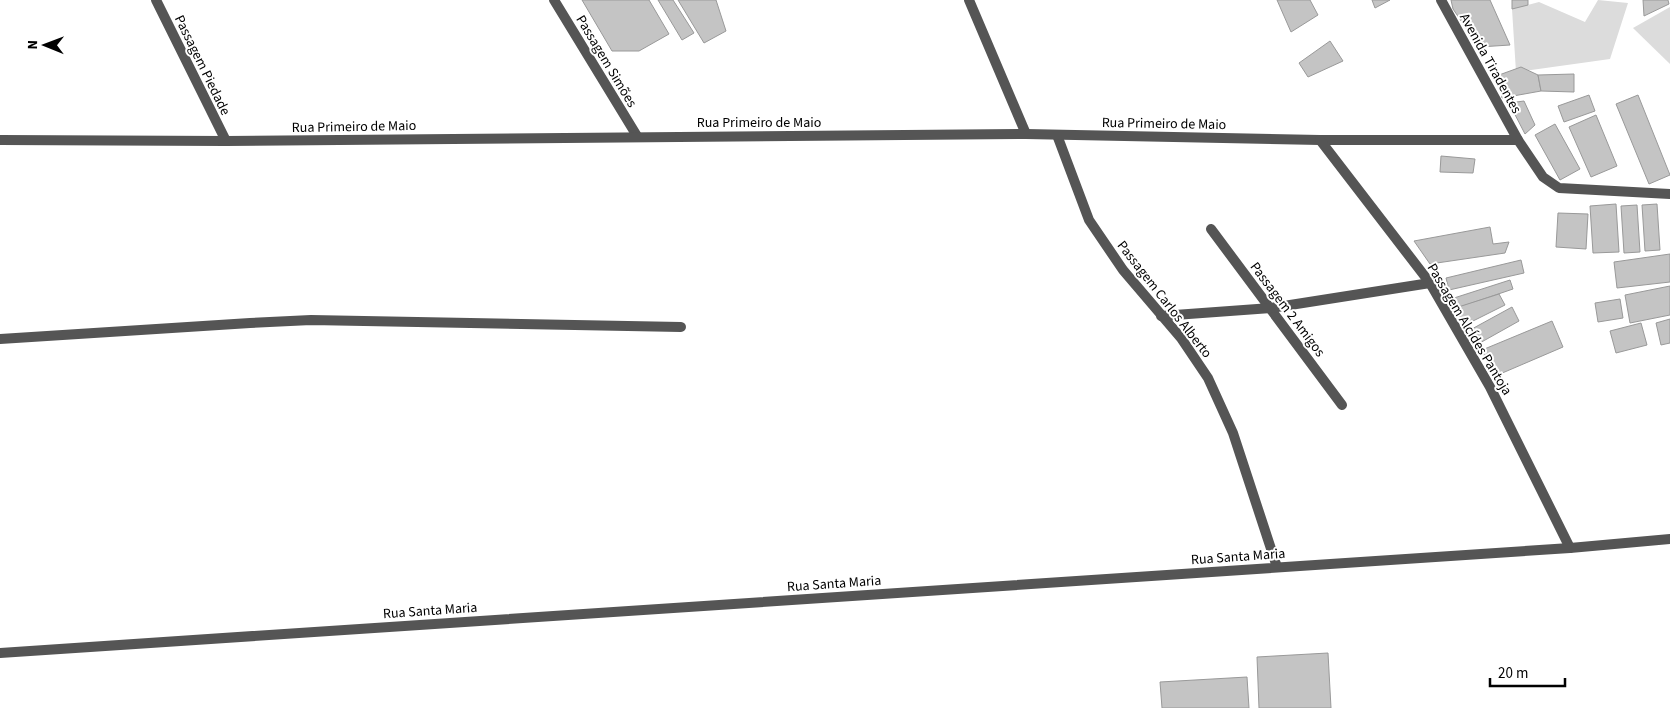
<svg xmlns="http://www.w3.org/2000/svg" width="1670" height="708" font-family="'Source Sans 3',sans-serif">
  <rect width="100%" height="100%" fill="#fff"/>
  <!-- green -->
  <g fill="#dcdcdc">
    <path d="M1598,0L1628,3L1610,59L1516,72L1512,9L1539,2L1585,22Z"/>
    <path d="M1670,7V64L1633,28Z"/>
  </g>
  <!-- building -->
  <g fill="#c4c4c4" stroke="#999">
    <path d="M582,0H649L669,34L639,51H612Z"/>
    <path d="M658,0H673L694,33L682,40Z"/>
    <path d="M678,0H716L726,31L704,43Z"/>
    <path d="M1277,0H1310L1318,15L1291,32Z"/>
    <path d="M1372,0H1390L1375,8Z"/>
    <path d="M1451,0H1490L1510,45L1479,47L1453,9Z"/>
    <path d="M1512,0H1528V5L1512,9Z"/>
    <path d="M1643,0H1668L1669,4L1644,16Z"/>
    <path d="M1330,41L1343,61L1308,77L1299,63Z"/>
    <path d="M1521,67L1538,75L1541,91L1502,98L1499,75Z"/>
    <path d="M1574,74V92L1541,91L1538,75Z"/>
    <path d="M1589,95L1595,111L1564,122L1558,106Z"/>
    <path d="M1638,95L1670,175L1649,184L1616,104Z"/>
    <path d="M1524,101L1535,125L1525,134L1509,103Z"/>
    <path d="M1596,115L1617,166L1591,177L1569,127Z"/>
    <path d="M1555,124L1580,169L1560,180L1535,135Z"/>
    <path d="M1441,156L1475,159L1473,173L1440,172Z"/>
    <path d="M1616,204L1619,252L1593,253L1590,206Z"/>
    <path d="M1657,204L1660,250L1645,251L1642,205Z"/>
    <path d="M1637,205L1640,252L1624,253L1621,206Z"/>
    <path d="M1558,213L1588,214L1586,249L1556,247Z"/>
    <path d="M1490,227L1493,244L1509,242L1505,253L1430,264L1414,241Z"/>
    <path d="M1670,254V282L1617,288L1614,262Z"/>
    <path d="M1521,260L1524,273L1449,290L1446,278Z"/>
    <path d="M1510,280L1513,289L1457,308L1454,298Z"/>
    <path d="M1670,286V315L1630,323L1625,295Z"/>
    <path d="M1499,294L1505,305L1467,324L1452,309Z"/>
    <path d="M1620,299L1623,318L1598,322L1595,303Z"/>
    <path d="M1512,307L1519,321L1478,344L1470,330Z"/>
    <path d="M1670,319V343L1661,345L1656,323Z"/>
    <path d="M1552,321L1563,347L1493,377L1482,350Z"/>
    <path d="M1641,323L1647,345L1616,353L1610,331Z"/>
    <path d="M1328,653L1331,708H1259L1257,657Z"/>
    <path d="M1247,677L1249,708H1162L1160,682Z"/>
  </g>
  <g fill="none" stroke-linecap="round" stroke-linejoin="round">
    <!-- service -->
    <path stroke="#555" stroke-width="10" d="M0,339L250,323L311,320L681,327"/>
    <!-- minor -->
    <g stroke="#555" stroke-width="10">
      <path d="M156,0L226,141"/>
      <path d="M554,0L637,136"/>
      <path d="M969,0L1026,134"/>
      <path d="M1441,0L1518,140L1543,177L1559,188L1670,194"/>
      <path d="M1057,135L1089,220L1123,270L1181,338L1208,378L1233,433L1277,567"/>
      <path d="M0,140L226,141L1026,134L1320,140H1518"/>
      <path d="M1320,140L1430,283L1490,387L1570,548"/>
      <path d="M1211,229L1342,405"/>
      <path d="M1161,316L1271,308L1430,283"/>
      <path d="M0,653L1570,548L1670,539"/>
    </g>
  </g>
  <g text-anchor="middle" stroke-width="4" stroke-linejoin="round" paint-order="stroke">
    <!-- street labels -->
    <g font-size="14" fill="#000" stroke="#fff">
      <text transform="translate(607 61) rotate(59)" y="5">Passagem Simões</text>
      <text transform="translate(1491 63) rotate(61)" y="5">Avenida Tiradentes</text>
      <text transform="translate(203 65) rotate(64)" y="5">Passagem Piedade</text>
      <text x="759" y="127">Rua Primeiro de Maio</text>
      <text transform="translate(1164 123) rotate(1)" y="5">Rua Primeiro de Maio</text>
      <text transform="translate(354 126) rotate(-1)" y="5">Rua Primeiro de Maio</text>
      <text transform="translate(1165 299) rotate(52)" y="5">Passagem Carlos Alberto</text>
      <text transform="translate(1288 309) rotate(53)" y="5">Passagem 2 Amigos</text>
      <text transform="translate(1470 329) rotate(59)" y="5">Passagem AlcÍdes Pantoja</text>
      <text transform="translate(1238 556) rotate(-4)" y="5">Rua Santa Maria</text>
      <text transform="translate(834 583) rotate(-4)" y="5">Rua Santa Maria</text>
      <text transform="translate(430 610) rotate(-4)" y="5">Rua Santa Maria</text>
    </g>
  </g>
  <!-- north arrow -->
  <g transform="translate(45 45) rotate(271)" stroke="#ffffff" stroke-width="4" paint-order="stroke">
  <path d="M0-4L9 19L0 12L-9 19Z" fill="#000000"/>
  <text y="-8" font-size="14" font-weight="bold" text-anchor="middle" fill="#000000">N</text>
  </g>
  <!-- scale -->
  <path d="M1490 678v8h75v-8" fill="none" stroke="#000000" stroke-width="2.5"/>
  <text x="1498" y="678" font-size="15" fill="#000000" stroke="#ffffff" stroke-width="4" paint-order="stroke">20 m</text>
</svg>
